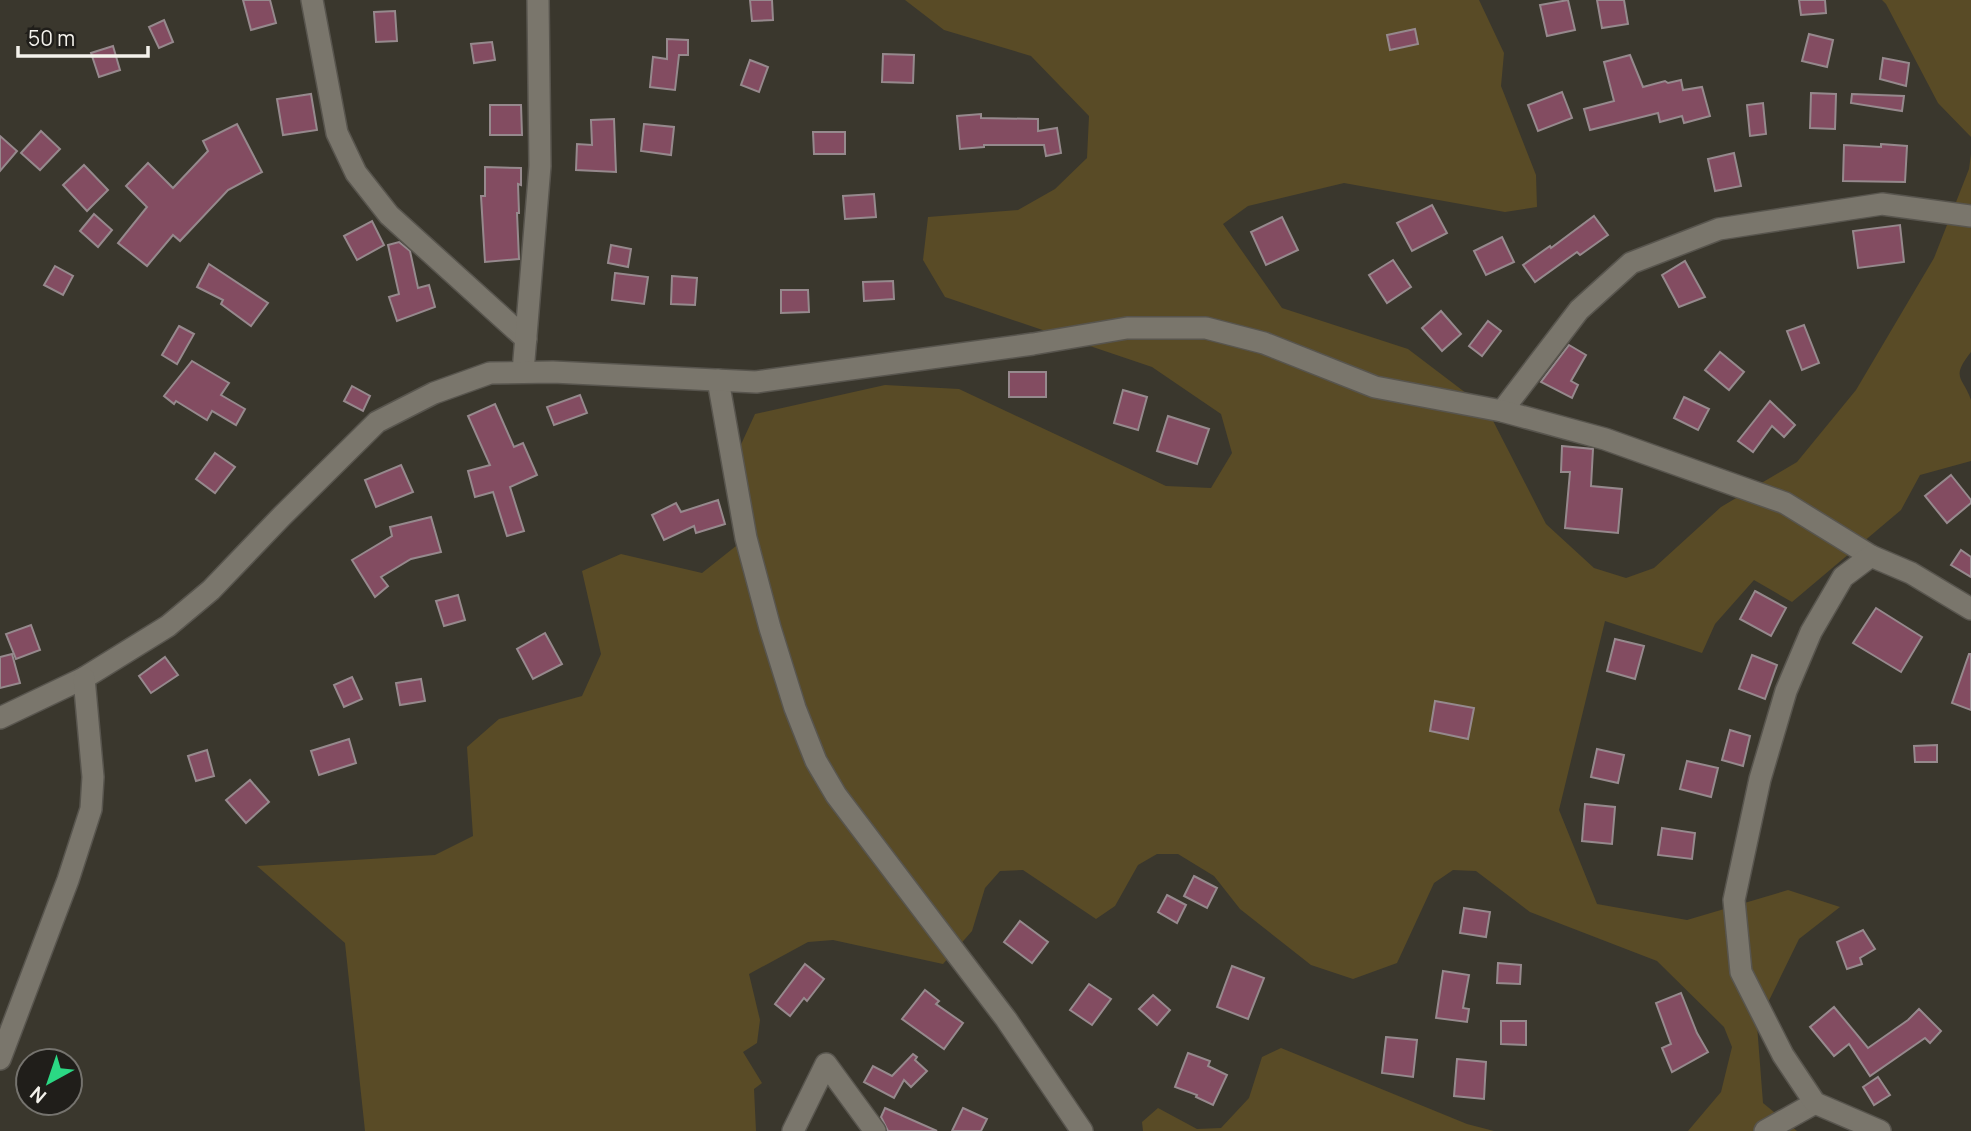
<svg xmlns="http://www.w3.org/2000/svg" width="1971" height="1131" font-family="Manrope,sans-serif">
  <rect width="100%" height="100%" fill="#3a372d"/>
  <!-- green -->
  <g fill="#594b26">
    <path d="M905,0H1479L1504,53L1501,86L1536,175L1537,207L1505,212L1344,183L1248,206L1223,224L1282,308L1408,349L1487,409L1546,524L1594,568L1626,578L1654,568L1721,507L1797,462L1856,390L1934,258L1969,169L1971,154V352C1950,379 1963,376 1971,400C1971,410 1971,448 1971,461L1920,475L1901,510L1792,602L1754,580L1715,624L1702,653L1605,621L1559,810L1597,904L1687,920L1788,890L1840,907L1799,939L1757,1025L1763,1103L1797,1131H1688L1721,1092L1732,1047L1724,1027L1657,961L1530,912L1476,871L1453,870L1434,883L1397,963L1353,979L1311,965L1240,909L1214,876L1178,854H1157L1138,865L1115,906L1096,919L1023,870L1000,871L985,888L972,931L943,964L833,940L808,942L749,974L760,1020L757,1043L743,1052L762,1083L754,1089L756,1131H365L345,943L257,866L435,855L473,836L467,747L499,719L582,696L601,654L582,571L621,554L702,573L736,546L738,451L755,414L885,385L959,389L1166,486L1211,488L1232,453L1221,414L1152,367L945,297L923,260L928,217L1018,210L1055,189L1087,158L1089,116L1031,56L944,30Z"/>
    <path d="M1882,0H1971V137L1938,103L1886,4Z"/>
    <path d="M1281,1048L1467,1124L1494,1131H1143L1142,1122L1158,1108L1197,1129L1221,1128L1249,1098L1262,1057Z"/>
  </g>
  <!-- building -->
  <g fill="#834c61" stroke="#96898d" stroke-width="2">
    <path d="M243,0H270L276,23L251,30Z"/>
    <path d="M750,0H772L773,20L752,21Z"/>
    <path d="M1568,0L1575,30L1547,36L1540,5Z"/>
    <path d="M1597,0H1624L1628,24L1602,28Z"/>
    <path d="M1799,0H1825L1826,13L1801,15Z"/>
    <path d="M395,11L397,41L376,42L374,12Z"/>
    <path d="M164,20L173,42L159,48L149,27Z"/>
    <path d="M1415,29L1418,44L1390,50L1387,35Z"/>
    <path d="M1809,34L1833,40L1827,67L1802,61Z"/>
    <path d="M667,39L688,40V55H679L675,90L650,87L653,57L667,59Z"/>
    <path d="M492,42L495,60L474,63L471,44Z"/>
    <path d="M113,46L120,70L99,77L91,53Z"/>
    <path d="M883,54L914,55L913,83L882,82Z"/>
    <path d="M1630,55L1643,87L1665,81L1668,83L1681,80L1683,90L1702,87L1710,116L1684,123L1682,116L1660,122L1658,113L1590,130L1584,109L1614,101L1604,62Z"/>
    <path d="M1883,58L1909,63L1906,86L1880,79Z"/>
    <path d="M750,60L768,67L759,92L741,85Z"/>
    <path d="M1562,92L1572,118L1538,131L1528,105Z"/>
    <path d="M1811,93L1836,94L1835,129L1810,128Z"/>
    <path d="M311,94L317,130L283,135L277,99Z"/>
    <path d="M1852,94L1904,96L1902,111L1851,103Z"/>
    <path d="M1763,103L1766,134L1750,136L1747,105Z"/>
    <path d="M490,105H521L522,135H490Z"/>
    <path d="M981,114V118L1038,119V131L1057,128L1061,153L1046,156L1044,145H984V147L960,149L957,116Z"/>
    <path d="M614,119L616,172L576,170L577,144L592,145L591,120Z"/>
    <path d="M237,124L262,172L228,190L180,241L173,235L147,266L118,243L147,207L126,186L148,163L173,188L208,151L203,141Z"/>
    <path d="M644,124L674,127L671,155L641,151Z"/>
    <path d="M41,131L60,149L40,170L21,153Z"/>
    <path d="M813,132H845V154H814Z"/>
    <path d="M0,136L17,151L0,171Z"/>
    <path d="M1881,144L1907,146L1905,182L1843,181L1844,145L1881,147Z"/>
    <path d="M1734,153L1741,186L1715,191L1708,159Z"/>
    <path d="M84,165L108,190L87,211L63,185Z"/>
    <path d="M485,167L521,168V185L518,184L519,213H517L519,259L485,262L481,196H485Z"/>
    <path d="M874,194L876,217L845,219L843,196Z"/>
    <path d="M1432,205L1447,233L1412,251L1397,223Z"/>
    <path d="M94,214L112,230L98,247L80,231Z"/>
    <path d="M1594,216L1608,235L1580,255L1577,252L1535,282L1523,265L1550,246L1551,248Z"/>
    <path d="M1282,217L1298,250L1266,265L1251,232Z"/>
    <path d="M372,221L384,245L357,260L344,236Z"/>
    <path d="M1900,225L1904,262L1858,268L1853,231Z"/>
    <path d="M1502,237L1514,262L1486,275L1474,251Z"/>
    <path d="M399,242L410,251L418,288L429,285L435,307L397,321L389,297L399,294L388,245Z"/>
    <path d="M611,245L631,249L628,267L608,263Z"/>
    <path d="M1393,260L1411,287L1387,303L1369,275Z"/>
    <path d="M1685,261L1705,297L1679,307L1662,275Z"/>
    <path d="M209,264L268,303L251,326L221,304L223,300L197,287Z"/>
    <path d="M55,266L73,276L63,295L44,285Z"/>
    <path d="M615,273L648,277L644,304L612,300Z"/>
    <path d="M672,276L697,278L695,305L671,304Z"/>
    <path d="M893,281L894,299L864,301L863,282Z"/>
    <path d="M781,290H808L809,312L781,313Z"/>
    <path d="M1441,311L1461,334L1442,351L1422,328Z"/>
    <path d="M1488,321L1501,331L1482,356L1469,346Z"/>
    <path d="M1804,325L1819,363L1802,370L1787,331Z"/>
    <path d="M179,326L194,334L177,364L162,355Z"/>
    <path d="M1569,345L1586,355L1571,381L1578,385L1572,398L1541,382Z"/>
    <path d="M1720,352L1744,372L1729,390L1705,370Z"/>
    <path d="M192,361L229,383L221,395L245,409L236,425L212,411L207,420L176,401L174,404L164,396Z"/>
    <rect x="1009" y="372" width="37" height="25"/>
    <path d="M352,386L370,396L363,411L344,401Z"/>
    <path d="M1123,390L1147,397L1138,430L1114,423Z"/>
    <path d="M580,395L587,413L554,425L547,407Z"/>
    <path d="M1684,397L1709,409L1698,430L1674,418Z"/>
    <path d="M1770,401L1795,425L1784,437L1772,426L1753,452L1738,441Z"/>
    <path d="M495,404L514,447L523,443L537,475L510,487L524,531L507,536L493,492L475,497L468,471L490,465L468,416Z"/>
    <path d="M1168,416L1209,429L1197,464L1157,451Z"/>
    <path d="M1562,446L1593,449L1591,486L1622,489L1618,533L1565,528L1570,472H1561Z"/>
    <path d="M215,453L235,467L215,493L196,479Z"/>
    <path d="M401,465L413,492L376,507L365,480Z"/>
    <path d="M1951,475L1971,500V503L1947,523L1925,496Z"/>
    <path d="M718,500L725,524L696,533L694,526L664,540L652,515L676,503L681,512Z"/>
    <path d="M431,517L441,552L411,559L381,577L388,586L375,597L352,560L392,536L390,527Z"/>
    <path d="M1961,550L1971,557V577L1951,565Z"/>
    <path d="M1755,591L1786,608L1771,636L1740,619Z"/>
    <path d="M458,595L465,620L444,626L436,601Z"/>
    <path d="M1876,608L1922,637L1901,672L1853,643Z"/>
    <path d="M31,625L40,650L16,659L6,634Z"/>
    <path d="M545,633L562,664L533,679L517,649Z"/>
    <path d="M1615,639L1644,646L1635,679L1607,671Z"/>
    <path d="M12,654L20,683L0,688V657Z"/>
    <path d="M1969,654H1971V710L1952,703Z"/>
    <path d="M1752,655L1777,665L1765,699L1739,689Z"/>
    <path d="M165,657L178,675L151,693L139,676Z"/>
    <path d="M352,677L362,699L344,707L334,685Z"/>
    <path d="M421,679L425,701L400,705L396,683Z"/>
    <path d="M1435,701L1474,708L1468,739L1430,731Z"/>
    <path d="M1730,730L1750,736L1743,766L1722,760Z"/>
    <path d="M349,739L356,763L319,775L311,751Z"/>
    <path d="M1937,745V762H1915L1914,746Z"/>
    <path d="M1597,749L1624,755L1618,783L1591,777Z"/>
    <path d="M207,750L214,776L196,781L188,756Z"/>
    <path d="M1687,761L1718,768L1711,797L1680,789Z"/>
    <path d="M250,780L269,802L246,823L226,800Z"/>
    <path d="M1585,804L1615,807L1612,844L1582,841Z"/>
    <path d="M1662,828L1695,833L1692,859L1658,855Z"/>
    <path d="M1194,876L1217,888L1207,908L1184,896Z"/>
    <path d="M1167,895L1186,905L1177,923L1158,912Z"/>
    <path d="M1464,908L1490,912L1486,937L1460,933Z"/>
    <path d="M1020,921L1048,942L1032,963L1004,942Z"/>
    <path d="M1863,930L1875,949L1860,958L1862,964L1847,969L1837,942Z"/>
    <path d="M1498,963L1521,965L1520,984L1497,983Z"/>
    <path d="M805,964L824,979L807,1001L804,998L790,1016L775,1004Z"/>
    <path d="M1232,966L1264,978L1248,1019L1217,1007Z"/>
    <path d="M1443,971L1469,975L1463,1008L1469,1009L1467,1022L1436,1018Z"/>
    <path d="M1089,984L1111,999L1092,1025L1070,1010Z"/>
    <path d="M925,990L939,1001L936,1004L963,1023L944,1049L902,1019Z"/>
    <path d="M1681,993L1697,1033L1708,1052L1672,1072L1662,1048L1671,1044L1656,1003Z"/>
    <path d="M1153,995L1170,1010L1157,1025L1139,1009Z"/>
    <path d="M1834,1007L1868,1048L1908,1020L1919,1009L1941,1031L1930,1043L1925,1038L1870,1076L1849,1044L1834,1056L1810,1027Z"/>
    <path d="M1501,1021H1526V1045L1501,1044Z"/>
    <path d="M1386,1037L1417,1040L1413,1077L1382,1073Z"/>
    <path d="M1188,1053L1210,1061L1208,1066L1227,1075L1213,1105L1196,1097L1197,1095L1175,1087Z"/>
    <path d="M913,1054L917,1057L915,1060L927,1071L911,1087L904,1080L894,1098L864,1082L873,1066L892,1076Z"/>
    <path d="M1457,1059L1486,1062L1484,1099L1454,1096Z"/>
    <path d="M1878,1077L1890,1095L1874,1105L1863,1087Z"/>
    <path d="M885,1108L937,1131H888L881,1117Z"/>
    <path d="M963,1108L987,1119L981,1131H952Z"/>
  </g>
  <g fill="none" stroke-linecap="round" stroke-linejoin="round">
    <!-- minor casing -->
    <g stroke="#58554e" stroke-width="24">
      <g id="minor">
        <path d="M312,0L337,133L356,173L389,215L526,339"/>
        <path d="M523,372L540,166L538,0"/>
        <path d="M718,380L746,538L770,628L795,708L816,761L836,795L1006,1019L1082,1131"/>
        <path d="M1502,411L1579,310L1631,263L1719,229L1882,204L1971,216"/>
        <path d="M0,718L84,678L168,626L211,590L282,516L377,422L434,393L490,373L553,372L756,382L1033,344L1127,328H1206L1264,343L1375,387L1502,411L1605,439L1785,503L1871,556"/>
        <path d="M0,1059L68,880L91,809L93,777L84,678"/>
        <path d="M793,1131L826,1064L875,1131"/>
        <path d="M1765,1131L1815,1103"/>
        <path d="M1880,1131L1815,1103L1783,1055L1741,972L1734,900L1760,779L1786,691L1811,632L1843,577L1871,556L1911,573L1971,609"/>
      </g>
    </g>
    <!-- minor -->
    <use href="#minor" stroke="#7a766c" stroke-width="21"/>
  </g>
  <!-- north arrow -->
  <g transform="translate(49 1082) rotate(220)"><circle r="33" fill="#201e1a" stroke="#75736e" stroke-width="2"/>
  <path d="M0-5L12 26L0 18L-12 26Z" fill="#2bd884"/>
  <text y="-10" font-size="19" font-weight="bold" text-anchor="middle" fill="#f4f2ec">N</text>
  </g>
  <!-- scale -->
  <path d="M18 46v10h130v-10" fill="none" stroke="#f4f2ec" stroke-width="3.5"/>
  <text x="28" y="46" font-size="21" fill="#f4f2ec" stroke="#201e1a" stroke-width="5" paint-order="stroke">50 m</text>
</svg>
